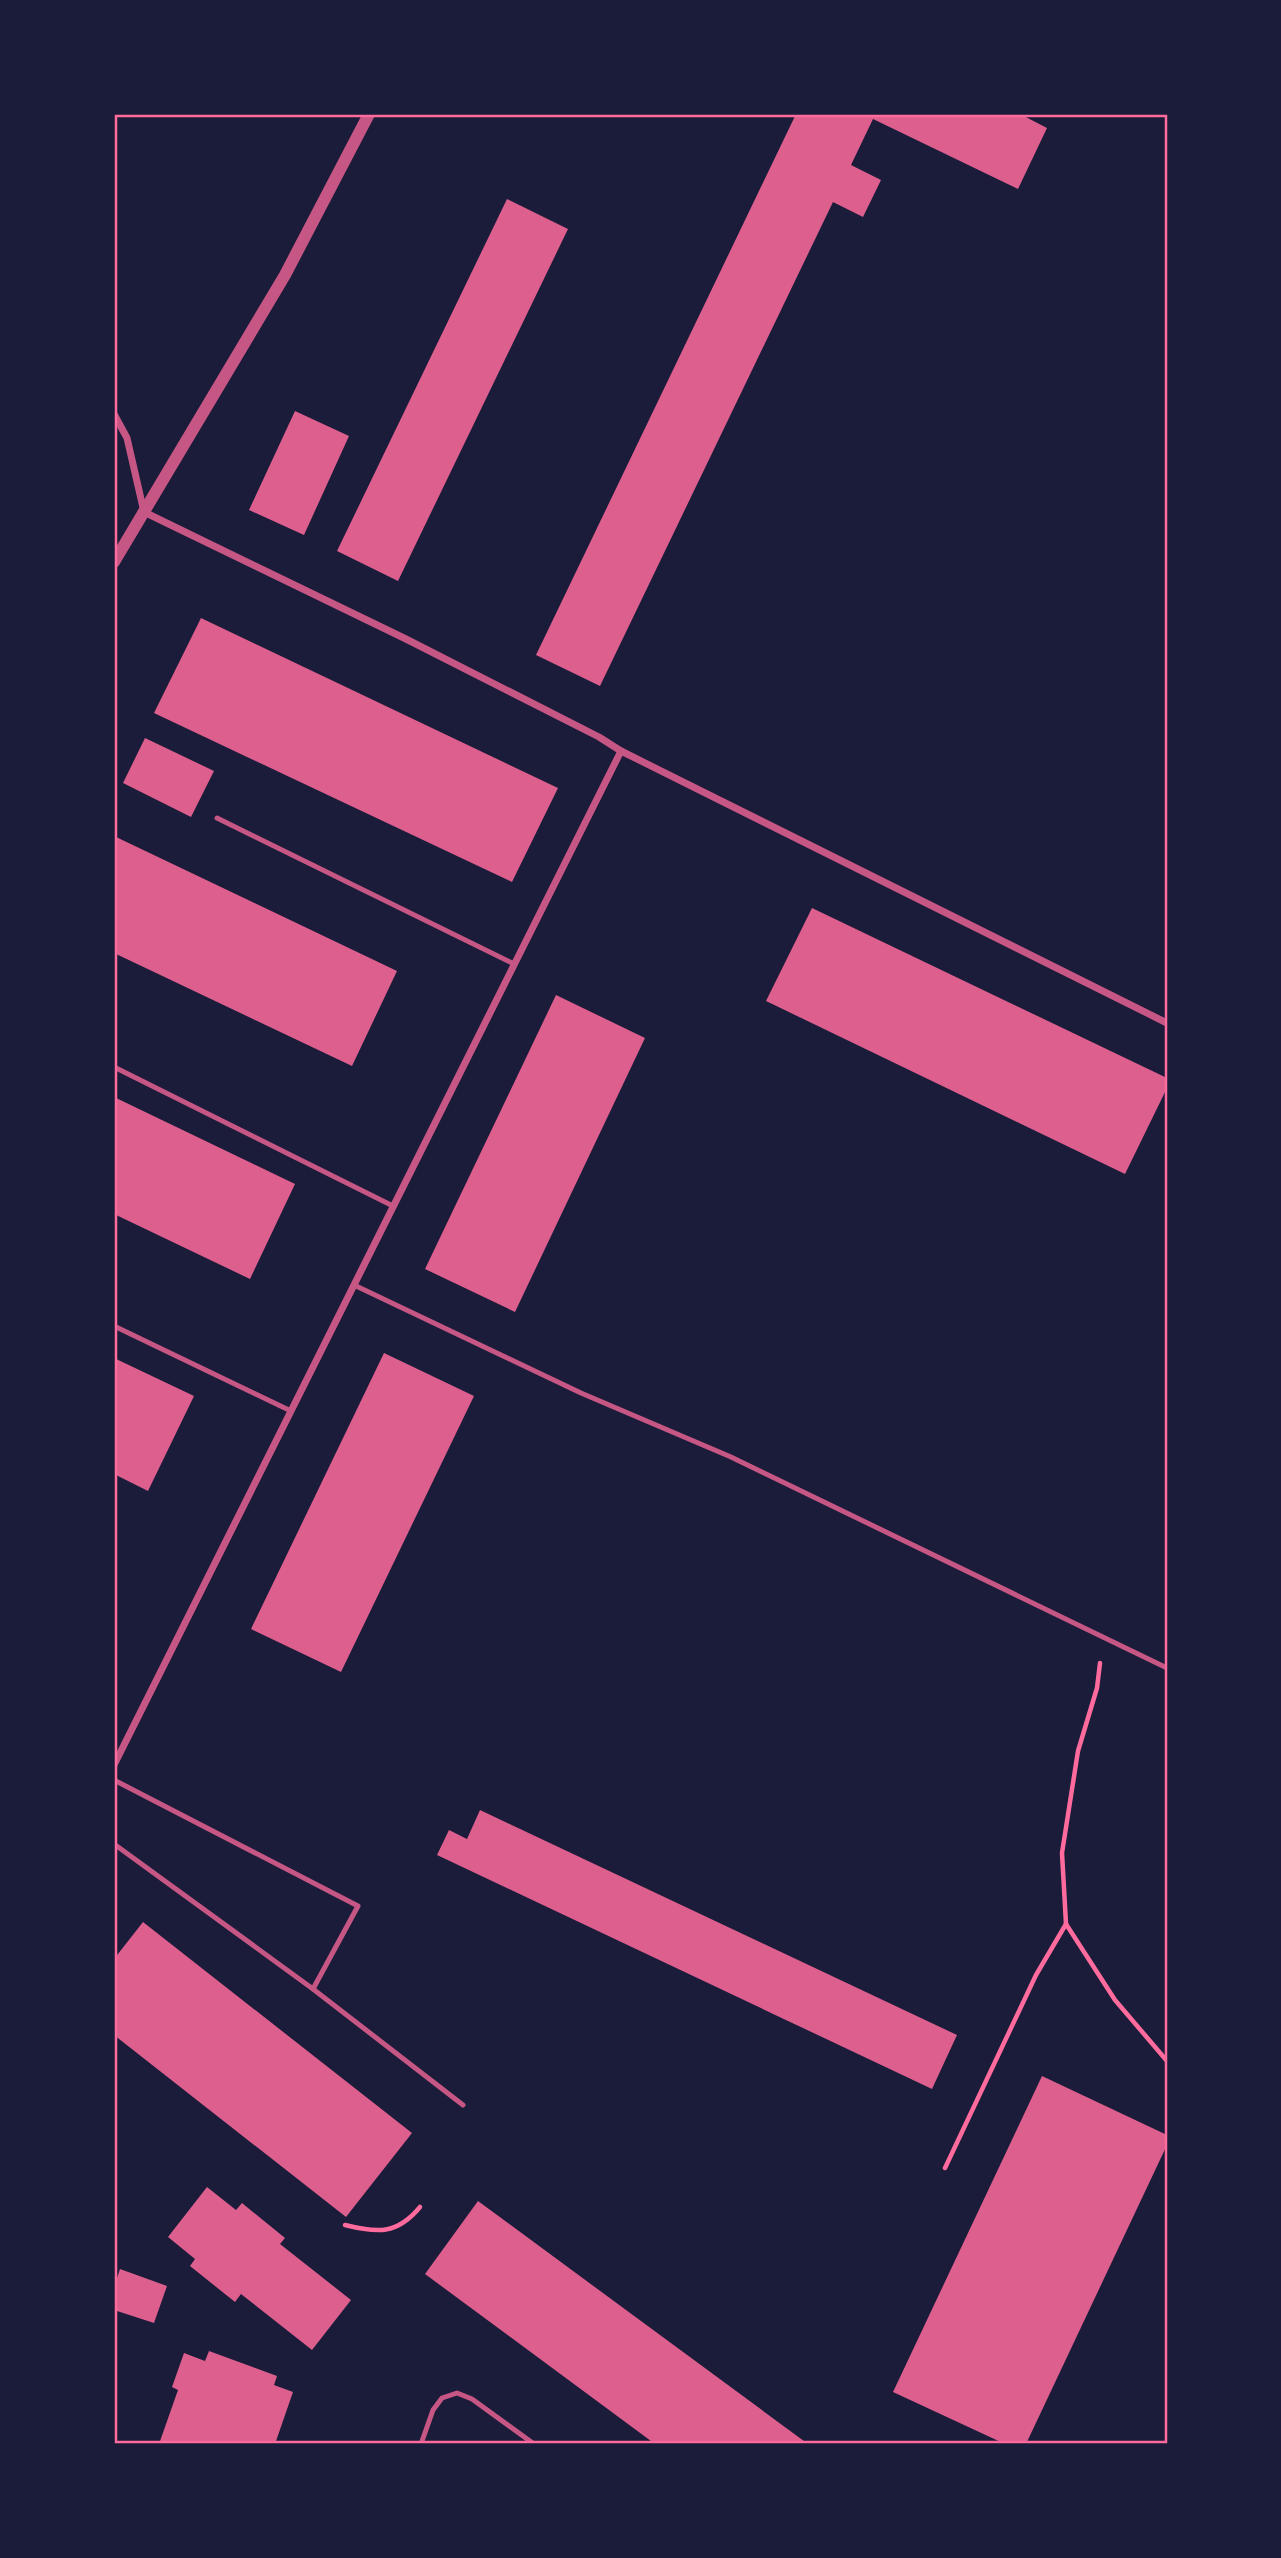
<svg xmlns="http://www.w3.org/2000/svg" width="1281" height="2558" font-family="'Titillium Web',sans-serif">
  <rect width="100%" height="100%" fill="#1b1b3a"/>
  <!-- building -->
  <g fill="#dd5f8e">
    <path d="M796,114H1020L1047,128L1018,189L873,119L851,165L881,180L863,217L833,202L600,686L536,655Z"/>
    <path d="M507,199L568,229L398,581L337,551Z"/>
    <path d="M295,411L349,436L304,535L249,510Z"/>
    <path d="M201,618L558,788L512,882L154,713Z"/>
    <path d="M145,738L214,771L191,817L123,783Z"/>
    <path d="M114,836L397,971L352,1066L114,953Z"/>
    <path d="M812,908L1167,1078V1088L1125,1174L766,1001Z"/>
    <path d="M556,995L645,1038L515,1312L425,1269Z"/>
    <path d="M114,1097L295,1184L250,1279L114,1214Z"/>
    <path d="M384,1353L474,1396L341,1672L251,1629Z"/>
    <path d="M114,1358L194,1396L148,1491L114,1474Z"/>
    <path d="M480,1810L957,2035L932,2089L437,1855L449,1830L467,1839Z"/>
    <path d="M143,1922L412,2133L346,2217L114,2035V1959Z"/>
    <path d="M1042,2076L1167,2135V2145L1026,2444H1005L893,2392Z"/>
    <path d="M207,2187L236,2210L242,2203L285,2238L280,2244L351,2300L312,2350L241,2294L235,2302L190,2266L195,2259L168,2237Z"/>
    <path d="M478,2201L808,2444H655L425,2274Z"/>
    <path d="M120,2269L167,2286L154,2323L114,2310V2287Z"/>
    <path d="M209,2351L277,2376L274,2385L293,2392L275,2444H159L178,2390L172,2387L184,2353L205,2361Z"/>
  </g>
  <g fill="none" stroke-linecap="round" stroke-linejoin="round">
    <!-- path -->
    <g stroke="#ff6b9d" stroke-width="4.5">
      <path d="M1100,1663L1097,1688L1078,1751L1062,1853L1066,1924L1115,2000L1167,2061"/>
      <path d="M945,2168L1036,1975L1066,1924"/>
      <path d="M345,2225C377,2233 397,2235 420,2207"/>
    </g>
    <!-- service -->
    <g stroke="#c65784" stroke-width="5">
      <path d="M217,818L514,964"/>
      <path d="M114,1067L393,1206"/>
      <path d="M354,1285L581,1393L731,1457L1167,1668"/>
      <path d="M114,1326L291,1411"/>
      <path d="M114,1780L358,1906L313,1989"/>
      <path d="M114,1844L313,1989L463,2105"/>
      <path d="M421,2444L433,2410L442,2398L457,2393L472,2399L534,2444"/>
    </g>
    <!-- minor -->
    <g stroke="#c65784" stroke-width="7">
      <path d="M114,414L127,438L144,512L406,639L599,737L621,751L1167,1023"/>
      <path d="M114,1765L621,751"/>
    </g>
    <!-- tertiary -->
    <path stroke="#c65784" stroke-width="12" d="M114,562L285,275L369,114"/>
  </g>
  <!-- border -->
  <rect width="1281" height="2558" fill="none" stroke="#1b1b3a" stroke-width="231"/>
  <rect x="116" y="116" width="1050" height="2326" fill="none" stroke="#ff6b9d" stroke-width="2.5"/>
</svg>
